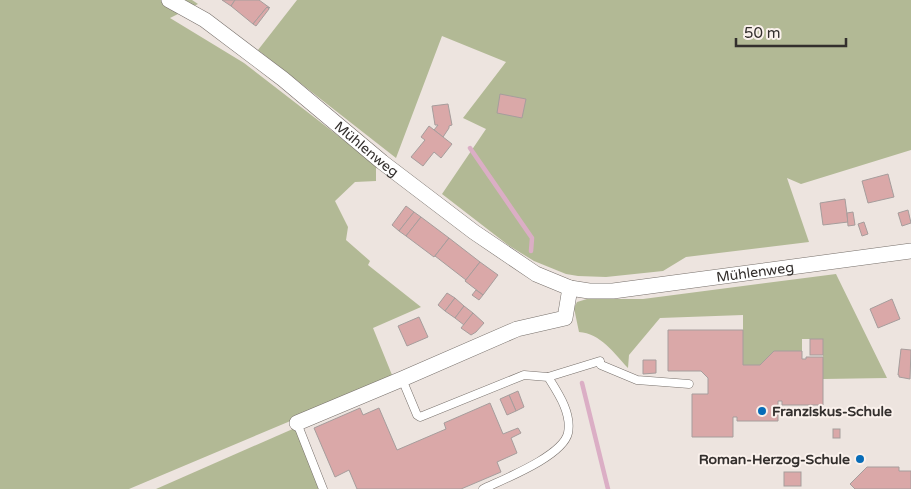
<svg xmlns="http://www.w3.org/2000/svg" width="911" height="489" font-family="'Varela Round',sans-serif">
  <rect width="100%" height="100%" fill="#ede4df"/>
  <!-- green -->
  <g fill="#b2b995">
    <path d="M0,0H192L198,4L170,18L244,63L376,165V181L355,182L335,201L348,227L346,240L370,261L368,265L421,307L373,328L392,375L288,422L129,489H0Z"/>
    <path d="M297,0H911V150L801,184L787,178L809,242L686,257L663,271L606,277L578,276L566,274L534,261L508,245L442,194L486,129L463,118L506,62L442,36L396,158L258,50Z"/>
    <path d="M836,274L887,378L823,379V339H802V351L760,365H743V315L660,318L629,355L628,368C614,353 600,333 579,332L574,308L577,302L587,299H643Z"/>
    <path d="M295,428L319,489H156Z"/>
  </g>
  <g fill="none" stroke-linecap="round" stroke-linejoin="round">
    <!-- stream -->
    <g stroke="#dbaec5" stroke-width="4.5">
      <path d="M470,148L532,238L531,251"/>
      <path d="M582,383L608,489"/>
    </g>
  </g>
  <!-- building -->
  <g fill="#daa8a8" stroke="#a69d9c">
    <path d="M222,0H235L231,6Z"/>
    <path d="M259,0L270,8L267,7L253,24L231,6L235,0Z"/>
    <path d="M267,7L269,9L256,26L253,24Z"/>
    <path d="M500,94L526,99L522,118L497,113Z"/>
    <path d="M448,104L452,125L449,126V128L443,137L434,130L438,125H435L432,106Z"/>
    <path d="M429,126L452,144L441,158L434,152L423,166L411,157L425,140L421,137Z"/>
    <path d="M888,174L894,197L868,203L862,181Z"/>
    <path d="M845,199L848,222L823,225L820,203Z"/>
    <path d="M406,206L414,212L399,231L392,225Z"/>
    <path d="M908,210L911,223L902,226L898,213Z"/>
    <path d="M414,212L421,217L406,236L399,231Z"/>
    <path d="M853,212L855,225L848,226L847,213Z"/>
    <path d="M421,217L449,238L434,257L406,236Z"/>
    <path d="M864,222L868,234L862,236L858,224Z"/>
    <path d="M449,238L480,262L466,280L435,256Z"/>
    <path d="M480,262L498,275L483,295L465,281Z"/>
    <path d="M476,290L483,295L479,300L472,295Z"/>
    <path d="M447,293L455,298L445,311L438,305Z"/>
    <path d="M455,298L464,306L455,318L445,311Z"/>
    <path d="M892,299L900,319L878,328L870,309Z"/>
    <path d="M464,306L473,313L464,325L455,318Z"/>
    <path d="M473,313L484,323L476,332L471,335L461,328Z"/>
    <path d="M419,317L428,337L407,346L398,326Z"/>
    <path d="M668,330H743V365H760L774,351H802V359H806V357H823V405H782V401H778V421H737V417H733V437H692V394H708V378L701,371H668Z"/>
    <rect x="810" y="339" width="13" height="16"/>
    <path d="M901,349L911,350L910,379L899,377V375H898Z"/>
    <path d="M643,360H656V373L643,374Z"/>
    <path d="M518,391L524,407L516,411L509,395Z"/>
    <path d="M509,395L516,411L507,415L500,399Z"/>
    <path d="M490,403L503,434L518,428L521,433L511,438L517,453L497,462L501,472L461,489H357L349,470L335,477L314,428L360,408L363,415L379,408L397,450L446,429L444,423Z"/>
    <rect x="833" y="429" width="7" height="9"/>
    <path d="M867,467H899V471H911V489H855L850,484Z"/>
    <rect x="784" y="472" width="17" height="14"/>
  </g>
  <g fill="none" stroke-linecap="round" stroke-linejoin="round">
    <!-- service casing -->
    <g stroke="#77706b" stroke-width="9">
      <g id="service">
        <path d="M601,365L637,380L689,384"/>
        <path d="M548,377L600,361"/>
        <path d="M402,379L417,415L420,417L524,375L548,377C558,393 572,413 568,433C563,456 504,479 483,489"/>
        <path d="M297,423L323,489"/>
      </g>
    </g>
    <!-- minor casing -->
    <g stroke="#77706b" stroke-width="16">
      <g id="minor">
        <path id="s1" d="M169,0L205,20L283,79L382,162L474,232L536,274L570,288L589,291H613L911,251"/>
        <path d="M297,423L402,379L517,329L565,318L570,288"/>
      </g>
    </g>
    <!-- service -->
    <use href="#service" stroke="#fff" stroke-width="8"/>
    <!-- minor -->
    <use href="#minor" stroke="#fff" stroke-width="15"/>
  </g>
  <!-- markers -->
  <g fill="#076cb8" stroke="#faf1ec" stroke-width="2">
    <circle cx="762" cy="411" r="5"/>
    <circle cx="860" cy="459" r="5"/>
  </g>
  <g text-anchor="middle" stroke-width="4" stroke-linejoin="round" paint-order="stroke">
    <!-- street labels -->
    <g font-size="14" fill="#332f2d" stroke="#faf1ec">
      <text dy="5" stroke="none"><textPath href="#s1" startOffset="248">Mühlenweg</textPath></text>
      <text dy="5" stroke="none"><textPath href="#s1" startOffset="682">Mühlenweg</textPath></text>
    </g>
    <!-- poi labels -->
    <g font-size="14" font-weight="bold" fill="#332f2d" stroke="#faf1ec" text-anchor="start">
      <text x="772" y="416">Franziskus-Schule</text>
      <text x="850" y="464" text-anchor="end">Roman-Herzog-Schule</text>
    </g>
  </g>
  <!-- scale -->
  <path d="M736 38v8h110v-8" fill="none" stroke="#332f2d" stroke-width="2.5"/>
  <text x="744" y="38" font-size="15" fill="#332f2d" stroke="#faf1ec" stroke-width="4" paint-order="stroke">50 m</text>
</svg>
